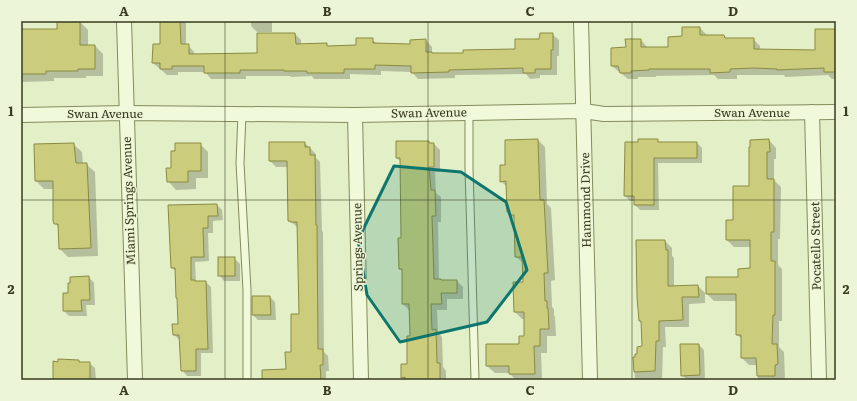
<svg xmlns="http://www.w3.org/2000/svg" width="857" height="401" font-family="Literata,serif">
  <rect width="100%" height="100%" fill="#e3efc6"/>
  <!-- shadow -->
  <g fill="#0003">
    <path d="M161,21H186V45H188L194,52V55L258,54L295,34L301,40V45L326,44L329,47L357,46L372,39L377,44L411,45L426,40L432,47V53L464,54L516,50L552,34L559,40V56H557V75H540V78L530,79L526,74L455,75V78L418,79L412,72L381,71V75L350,74V79H314L312,76L291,77L290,76H246V79H211L205,72H178V75H167L153,63L161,45Z"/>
    <path d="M251,21H272V32H257L251,26Z"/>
    <path d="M80,22L88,30V46H95L103,54V76H86V78H54V81L21,82V30H58Z"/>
    <path d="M700,28L707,35L724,36L727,39H753L760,46V50L816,51L836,30V79H832L828,75L785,77L784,75H737V79H718L714,75L656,76V77H638V79H628L612,66V49L627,48L641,40L648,48H669L683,37Z"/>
    <path d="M538,140L545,147L547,204L551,208L555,280L551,281L552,307L554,309V315L555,317L556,336H547V353H541L542,380H516L509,373H495L487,366L520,345L525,337V319H522L515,312L524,283L523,263L516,257L515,220L510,215L507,187L501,181L506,166Z"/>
    <path d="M657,140L660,143H697L702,148V163H658L659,210H640L635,205V201H630L625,196L639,143Z"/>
    <path d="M769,140L776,148V159H774V180L781,187L780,239H778V265L782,269V321H779V347L784,352L785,380H758V365H749L742,358V339L737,335V301H714L707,294V278H739L751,269V247H734L727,240L734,221L750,187Z"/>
    <path d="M305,143L316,154V158L320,162L322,231L323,232L324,352L328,356L329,371H326V380H281L287,370L292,353L300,315L298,228L289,220L288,167H276L270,161Z"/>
    <path d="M73,144L82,152L83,164H86L95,172L98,256L68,257L60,249L59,228L55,223L54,189H44L36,181Z"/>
    <path d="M200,144L208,152V178H196V189L176,190L168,181L176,152Z"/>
    <path d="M430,144H434L440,150V172H435L436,193L441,197V222H438L439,280L442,281H457L463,287V299H447V310H437L438,332L442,337L443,367L446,371V380H405L402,377L408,365L411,337L409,310L403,304V272L400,269L402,239L401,162L397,158Z"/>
    <path d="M217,205L222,210L223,220L213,221V233H208L209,261L195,262L196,282H206L211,287L213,353H201V376H187L182,370L180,340L174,335L179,325L178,299L177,298L176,271L172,268L169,206Z"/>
    <path d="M665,241L672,248V256L674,258V287L698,286L705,293V303L689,304V327H665L666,347H663L662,380H635L634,358L643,347L642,323L640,321Z"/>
    <path d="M234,258L240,264V281H224L219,275Z"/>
    <path d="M89,277L94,283L95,305H86L87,316H69L64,311L69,294Z"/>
    <path d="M270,297L275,302L276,320H258L253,315Z"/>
    <path d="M699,345L704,350L705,380H687L682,375Z"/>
    <path d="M78,361L81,363H89L95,368L96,380H54Z"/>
  </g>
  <!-- building -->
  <g fill="#cbcd7c" stroke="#8a8a41">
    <path d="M57,21H80V45H95V69H78V71H46V74H21V29H57Z"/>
    <path d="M160,21H180L181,44H189V54L257,53V33H295L296,44L327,43V46L356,45V38H373V43L410,44V40L426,39V52H432V53H463V50L515,49V39H539L540,33H553V50H551V69H535V73H523V68L449,70V72L411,73V66L375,65V69H344V73H307V71H284V70H240V73H204V66H172V69H160V63H152L153,44H160Z"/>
    <path d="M682,27H700V35H724L725,38H754V49L815,50V29H836V72H824V68L777,70V69L754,68L730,69V72L710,73V69H649V70L631,71V73H620L618,66H611V48L626,47L625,39H641V47H668V37L682,36Z"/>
    <path d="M538,139L540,200H544L548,273H544L545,301H547V308H548L549,329H540V346H534L535,374H509V366H486V344H519V336H524V312H514L513,282H523L522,257H515L514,215H509V212H507L506,181L500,182V165H505V140Z"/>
    <path d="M638,139H658V142H697V158H654V205H634V196H624L625,142H638Z"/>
    <path d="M769,139L770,152H767V179H774V232H771V261H775V315H773L772,344H777L778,364L775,365V376H757L756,358H741V335H736V294H706V277H738V269L750,268V240H726V220H733V186H749V147H750V140Z"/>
    <path d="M396,141H429V143H434V167H429L431,190H435L436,216H432L434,279H441V280H457V293H441L442,304H431L432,330L436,329L437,363H440V380H405V377L401,378V364H407V336H410L409,304H402V269H399L398,238H401L400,158H396Z"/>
    <path d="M269,142H305V147H310V155H315L316,225H317L318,349H323V365H320L321,380H262V370L286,369L285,352H291V314H299L297,222H290V221H288L287,161H269Z"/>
    <path d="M74,143L76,163H87L91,248L59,249L58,224H54L53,220V181H35L34,144Z"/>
    <path d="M175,143H201V171H188V182H167L166,168H171V151H175Z"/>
    <path d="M217,204L218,216H208V228H203L204,257H191V280H195V281H206L208,349H196V371H181L179,335H173L172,324H178L177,298H176L175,268H171L168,205Z"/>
    <path d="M636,240H665L666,250H668V286L698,285L699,297H682L683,320L659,321V341H656L655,371L634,372L633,357H635V354H637V347L642,346L641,321H639L637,297Z"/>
    <rect x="218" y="257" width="17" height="19"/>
    <path d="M89,276L90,300H81L82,311H63V293H68V283H70V277Z"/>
    <path d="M252,296H270L271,315H252Z"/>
    <path d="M680,344H699L700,375L681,376Z"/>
    <path d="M58,359L79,360V362H90V380H53V361L58,362Z"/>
  </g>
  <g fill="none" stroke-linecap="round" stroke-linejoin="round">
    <!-- lane casing -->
    <g stroke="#848b5c" stroke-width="9">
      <g id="lane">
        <path d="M469,113V168L475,380"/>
        <path d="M242,114L240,163L247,290V380"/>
      </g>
    </g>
    <!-- street casing -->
    <g stroke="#848b5c" stroke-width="16">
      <g id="street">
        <path d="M124,21L135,380"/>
        <path d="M581,21L590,380"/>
        <path d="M812,112L819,380"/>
        <path d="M21,115L126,113L355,115L584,111L604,114L836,112"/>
        <path d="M355,115L361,380"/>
      </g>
    </g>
    <!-- lane -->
    <use href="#lane" stroke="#f0f9da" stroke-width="7"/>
    <!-- street -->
    <use href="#street" stroke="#f0f9da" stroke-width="14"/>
  </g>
  <!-- marked area -->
  <path fill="#0f766e" fill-opacity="0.2" stroke="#0f766e" stroke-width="3" stroke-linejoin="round" d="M394,166L461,172L506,202L527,270L487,322L400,342L367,295L358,240Z"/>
  <!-- grid -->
  <path fill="none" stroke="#383b1f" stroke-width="1" stroke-opacity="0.55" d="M225,21V380M428,21V380M632,21V380M21,200H836"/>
  <g text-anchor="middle" stroke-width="3" stroke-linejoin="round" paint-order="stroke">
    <!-- street labels -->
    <g font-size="12" fill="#383b1f" stroke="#ecf6d6">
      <text transform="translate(429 113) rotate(-1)" y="4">Swan Avenue</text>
      <text x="752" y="117">Swan Avenue</text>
      <text x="105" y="118">Swan Avenue</text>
      <text transform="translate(586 200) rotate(-91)" y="4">Hammond Drive</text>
      <text transform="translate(129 201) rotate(-92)" y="4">Miami Springs Avenue</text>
      <text transform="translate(816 246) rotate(-91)" y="4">Pocatello Street</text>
      <text transform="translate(358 247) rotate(-91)" y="4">Springs Avenue</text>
    </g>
  </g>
  <!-- border -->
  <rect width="857" height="401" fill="none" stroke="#ecf6d6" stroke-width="44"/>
  <rect x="22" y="22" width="813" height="357" fill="none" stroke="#383b1f" stroke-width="1.5"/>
  <g font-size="13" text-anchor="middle" font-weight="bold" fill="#383b1f">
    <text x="124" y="16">A</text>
    <text x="327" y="16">B</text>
    <text x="530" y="16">C</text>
    <text x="733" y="16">D</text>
    <text x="11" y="116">1</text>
    <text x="846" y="116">1</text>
    <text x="11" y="294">2</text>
    <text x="846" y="294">2</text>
    <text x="124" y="395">A</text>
    <text x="327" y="395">B</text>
    <text x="530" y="395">C</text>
    <text x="733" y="395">D</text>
  </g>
</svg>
